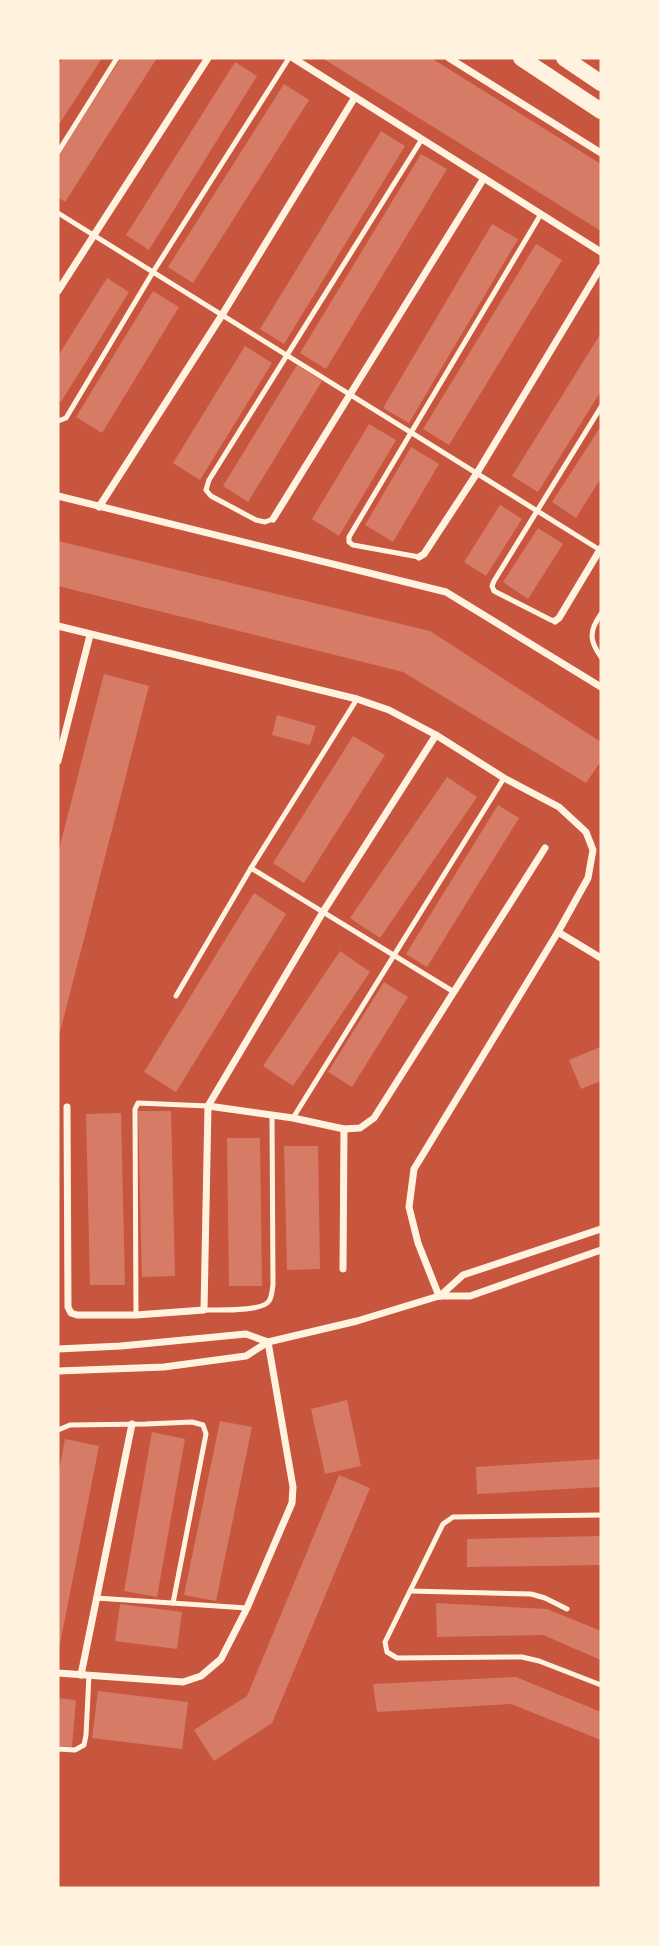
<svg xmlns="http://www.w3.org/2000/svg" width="659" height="1946" font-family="'Nunito Sans',sans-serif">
  <rect width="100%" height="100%" fill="#c8553d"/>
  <!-- building -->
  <g fill="#d67c66">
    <path d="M63,58H102L58,126V65Z"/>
    <path d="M121,58H157L65,202L58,197V156Z"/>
    <path d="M322,58H431L601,164V231Z"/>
    <path d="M235,62L257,76L149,250L126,235Z"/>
    <path d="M284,84L309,100L193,283L168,267Z"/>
    <path d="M381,131L405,146L284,344L260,329Z"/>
    <path d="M421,154L447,169L326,369L300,353Z"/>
    <path d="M492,224L518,239L409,423L383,408Z"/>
    <path d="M536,244L562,260L449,445L423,429Z"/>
    <path d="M107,278L129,292L61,402L58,400V356Z"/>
    <path d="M153,291L179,307L102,433L76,417Z"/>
    <path d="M601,333V391L538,492L512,476Z"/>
    <path d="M245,346L272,363L200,480L173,463Z"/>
    <path d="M297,365L322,381L248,502L223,486Z"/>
    <path d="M369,424L396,440L339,536L312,519Z"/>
    <path d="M601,426V478L576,518L552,502Z"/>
    <path d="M411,447L439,464L393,542L365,525Z"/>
    <path d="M500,505L522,519L486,576L464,562Z"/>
    <path d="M538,528L563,544L528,599L503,582Z"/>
    <path d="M58,541L430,631L601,742V761L586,783L403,672L58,586Z"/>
    <path d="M104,674L149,686L59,1036L58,853Z"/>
    <path d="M277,715L316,726L310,745L272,735Z"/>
    <path d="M353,736L385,755L304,883L273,863Z"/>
    <path d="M447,777L477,797L380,938L350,918Z"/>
    <path d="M498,805L519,818L427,967L406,954Z"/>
    <path d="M254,893L286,914L176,1092L144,1072Z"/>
    <path d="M340,951L370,972L293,1086L263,1066Z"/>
    <path d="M384,982L408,997L352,1087L328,1072Z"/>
    <path d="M600,1047L601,1081L581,1089L569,1060Z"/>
    <path d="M138,1111H171L175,1276L142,1277Z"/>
    <path d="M121,1113L125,1285H90L86,1114Z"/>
    <path d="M227,1138H260L262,1286H229Z"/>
    <path d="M284,1146H318L320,1269L287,1270Z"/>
    <path d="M347,1400L361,1466L325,1474L311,1409Z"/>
    <path d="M220,1421L252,1427L216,1601L184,1595Z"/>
    <path d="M152,1432L185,1439L157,1597L124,1591Z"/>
    <path d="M65,1439L99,1446L59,1649L58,1475Z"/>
    <path d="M601,1459V1487L477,1494L476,1467Z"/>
    <path d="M339,1475L370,1488L272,1723L214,1761L194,1730L247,1696Z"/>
    <path d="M601,1536V1565L467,1567V1539Z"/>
    <path d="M436,1603L547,1609L601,1631V1660L543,1635L437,1637Z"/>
    <path d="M120,1604L182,1612L177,1649L115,1641Z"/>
    <path d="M516,1677L601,1712V1740L511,1704L377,1712L373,1684Z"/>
    <path d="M98,1691L188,1702L182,1749L92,1738Z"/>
    <path d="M58,1698L76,1700L72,1747L58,1746Z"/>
  </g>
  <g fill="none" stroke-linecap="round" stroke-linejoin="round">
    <!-- service -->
    <g stroke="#fff3e0" stroke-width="5">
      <path d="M58,152L117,58"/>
      <path d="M58,213L600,550"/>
      <path d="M58,421L66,418L153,272L289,58"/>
      <path d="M273,519L265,522L256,520L211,496L206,490L209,480L422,139"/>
      <path d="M419,557L353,545L349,542V537L541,214"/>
      <path d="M601,614C589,631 589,640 601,657"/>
      <path d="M555,621L551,620L494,591L492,586L494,581L601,407"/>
      <path d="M251,868L454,992"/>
      <path d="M176,996L251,868L357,699"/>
      <path d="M293,1118L504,778"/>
      <path d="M204,1310C218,1310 262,1312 269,1301C272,1297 272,1290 273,1285L272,1115"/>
      <path d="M136,1315L135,1109L138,1103L208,1106"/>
      <path d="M58,1430L70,1425L146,1424L192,1422L203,1425L206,1434L173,1603"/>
      <path d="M601,1515L453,1517L443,1524L385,1642L387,1652L397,1658L522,1657L539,1661L601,1685"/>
      <path d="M410,1591L531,1594L545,1598L567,1609"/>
      <path d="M96,1598L247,1608"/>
      <path d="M58,1749L75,1750L84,1745L86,1735L89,1675"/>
    </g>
    <!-- minor -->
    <g stroke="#fff3e0" stroke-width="7">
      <path d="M293,58L601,252"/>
      <path d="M449,58L601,153"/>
      <path d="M58,291L208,58"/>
      <path d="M58,496L446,592L601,687"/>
      <path d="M99,507L222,315L355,97"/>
      <path d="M273,519L484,178"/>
      <path d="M419,557L424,554L477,473L601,267"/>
      <path d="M555,621L559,618L601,548"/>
      <path d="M58,626L357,699L389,710L436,735L504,778L559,807L586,832L593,850L588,878L558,932L414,1169L409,1207L418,1243L439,1296"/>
      <path d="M58,761L90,635"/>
      <path d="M558,932L601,958"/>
      <path d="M208,1106L293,1118L344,1129L360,1128L374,1118L545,848"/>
      <path d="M67,1107L68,1307L71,1313L77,1315H136L204,1310L208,1106L323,912L436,735"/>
      <path d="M343,1269L344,1129"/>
      <path d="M440,1296L463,1275L601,1229"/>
      <path d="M58,1349L121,1346L246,1334L268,1342"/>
      <path d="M58,1371L164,1367L246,1356L268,1342L357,1321L439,1296H470L601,1250"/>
      <path d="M58,1673L183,1682L201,1676L221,1659L247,1608L292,1503L293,1487L268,1342"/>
      <path d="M81,1675L132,1424"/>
    </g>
    <!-- primary -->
    <g stroke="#fff3e0" stroke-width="16">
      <path d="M521,58L601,111"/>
      <path d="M564,58L601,83"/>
    </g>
  </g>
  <!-- border -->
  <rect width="659" height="1946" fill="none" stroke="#fff3e0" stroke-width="119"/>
</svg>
